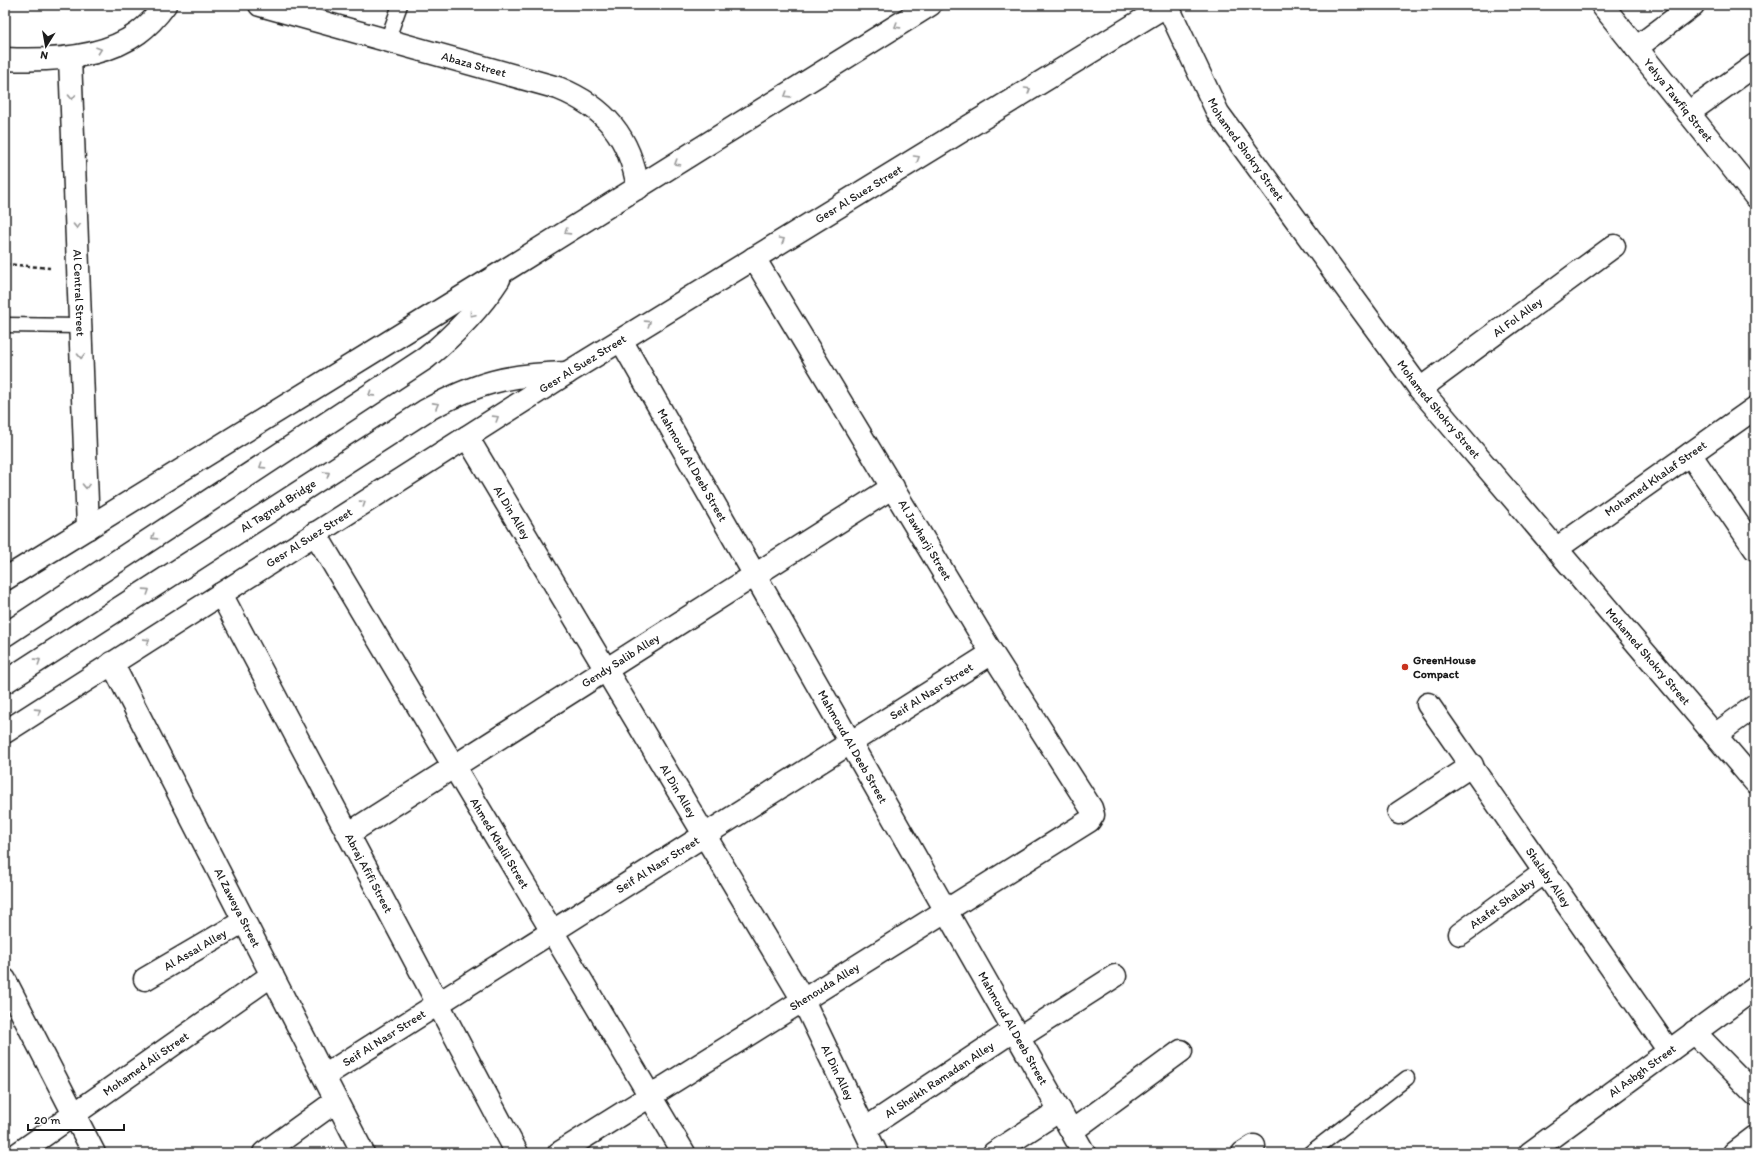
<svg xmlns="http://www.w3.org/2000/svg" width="1760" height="1158" font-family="Itim,sans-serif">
  <rect width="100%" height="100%" fill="#fff"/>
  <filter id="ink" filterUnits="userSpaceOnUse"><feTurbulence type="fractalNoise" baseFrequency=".025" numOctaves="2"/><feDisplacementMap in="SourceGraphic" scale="8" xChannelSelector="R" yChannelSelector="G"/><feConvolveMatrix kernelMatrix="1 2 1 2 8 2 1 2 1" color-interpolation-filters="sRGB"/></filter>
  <g filter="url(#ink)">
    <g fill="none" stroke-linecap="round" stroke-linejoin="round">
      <!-- service casing -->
      <g stroke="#1c1c1c" stroke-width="17">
        <g id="service">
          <path d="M387,41L400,5"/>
          <path d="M5,325L80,326"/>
          <path d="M1310,1153L1407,1078"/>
        </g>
      </g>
      <!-- minor casing -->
      <g stroke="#1c1c1c" stroke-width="25">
        <g id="minor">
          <path id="s1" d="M260,5L558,88C605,107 630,137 638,188"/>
          <path id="s2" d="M1167,5L1218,113L1420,389L1755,782"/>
          <path id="s3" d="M1602,5L1755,196"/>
          <path d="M1636,48L1693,5"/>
          <path id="s4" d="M70,58L88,528"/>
          <path d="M5,59C46,61 103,59 138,33C149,25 157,16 165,5"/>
          <path d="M1688,113L1755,65"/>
          <path id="s5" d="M621,340L1084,1153"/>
          <path id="s6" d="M1420,389L1614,246"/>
          <path id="s7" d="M467,437L803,1000L876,1153"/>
          <path d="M1690,454L1755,549"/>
          <path id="s8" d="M315,533L684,1153"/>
          <path id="s9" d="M1556,549L1755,408"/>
          <path id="s10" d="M221,594L517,1153"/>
          <path id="s11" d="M112,663L363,1153"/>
          <path id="s12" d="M1428,704L1669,1051"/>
          <path d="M1715,735L1755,706"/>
          <path d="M1399,813L1472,765"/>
          <path id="s13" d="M348,834L893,487"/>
          <path id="s14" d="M1460,934L1545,872"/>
          <path id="s15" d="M145,979L244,921"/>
          <path d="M5,980L94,1153"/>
          <path d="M1694,1032L1755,1094"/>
          <path d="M1018,1038L1115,976"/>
          <path id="s16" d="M324,1076L992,653"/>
          <path id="s17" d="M865,1129L1014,1030"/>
          <path d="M1072,1131L1181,1051"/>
          <path id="s18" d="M19,1153L272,975"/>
          <path d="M264,1153L336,1101"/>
          <path id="s19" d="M559,1153L1089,821L1093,815L1091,808L992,653L754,258"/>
          <path d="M994,1153L1060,1110"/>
          <path d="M1243,1153L1254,1146"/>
          <path id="s20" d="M1530,1153L1755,988"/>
          <path d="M1734,1153L1755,1137"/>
        </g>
      </g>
      <!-- primary casing -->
      <g stroke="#1c1c1c" stroke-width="25">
        <g id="primary">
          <path d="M5,579L504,271L930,5"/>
          <path d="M5,635L426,358C454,335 479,310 499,279"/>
          <path id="s21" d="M5,682L425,411C476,383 509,374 567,373"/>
          <path id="s22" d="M5,732L567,373L1167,5"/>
        </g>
      </g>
      <!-- path -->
      <path stroke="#1c1c1c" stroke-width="2.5" stroke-dasharray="4 3" stroke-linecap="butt" d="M5,264L50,268"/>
      <!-- service -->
      <use href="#service" stroke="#fff" stroke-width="14"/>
      <!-- minor -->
      <use href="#minor" stroke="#fff" stroke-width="22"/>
      <!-- primary -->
      <use href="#primary" stroke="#fff" stroke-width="22"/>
    </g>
    <!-- one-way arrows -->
    <defs><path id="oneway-chevron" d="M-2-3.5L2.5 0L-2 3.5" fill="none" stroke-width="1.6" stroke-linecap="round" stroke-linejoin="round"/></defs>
    <g stroke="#999">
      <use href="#oneway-chevron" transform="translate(897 26) rotate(148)"/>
      <use href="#oneway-chevron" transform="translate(99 50) rotate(-19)"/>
      <use href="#oneway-chevron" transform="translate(1028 90) rotate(-31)"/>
      <use href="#oneway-chevron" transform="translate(787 95) rotate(148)"/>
      <use href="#oneway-chevron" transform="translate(72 97) rotate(88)"/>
      <use href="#oneway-chevron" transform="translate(917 158) rotate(-31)"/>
      <use href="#oneway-chevron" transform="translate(677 163) rotate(148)"/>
      <use href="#oneway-chevron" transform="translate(77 226) rotate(88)"/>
      <use href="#oneway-chevron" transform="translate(567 232) rotate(148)"/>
      <use href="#oneway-chevron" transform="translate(782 240) rotate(-31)"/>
      <use href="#oneway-chevron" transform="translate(472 314) rotate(130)"/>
      <use href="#oneway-chevron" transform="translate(648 323) rotate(-32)"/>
      <use href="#oneway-chevron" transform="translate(81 356) rotate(88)"/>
      <use href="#oneway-chevron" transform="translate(371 394) rotate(147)"/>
      <use href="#oneway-chevron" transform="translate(436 405) rotate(-29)"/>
      <use href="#oneway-chevron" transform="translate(496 418) rotate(-32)"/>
      <use href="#oneway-chevron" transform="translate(262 466) rotate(147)"/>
      <use href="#oneway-chevron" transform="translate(327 474) rotate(-33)"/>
      <use href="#oneway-chevron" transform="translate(86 486) rotate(88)"/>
      <use href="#oneway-chevron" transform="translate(363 503) rotate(-33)"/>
      <use href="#oneway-chevron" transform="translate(154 537) rotate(147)"/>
      <use href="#oneway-chevron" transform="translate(147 591) rotate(-33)"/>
      <use href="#oneway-chevron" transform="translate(147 641) rotate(-33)"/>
      <use href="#oneway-chevron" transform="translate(38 661) rotate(-33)"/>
      <use href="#oneway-chevron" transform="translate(38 711) rotate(-33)"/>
    </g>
  </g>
  <!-- markers -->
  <circle fill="#c8321e" stroke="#fff" stroke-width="1.5" cx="1405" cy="667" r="4"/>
  <g text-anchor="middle" stroke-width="3" stroke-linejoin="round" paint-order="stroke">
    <!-- street labels -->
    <g font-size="12" fill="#1c1c1c" stroke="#fff">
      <text dy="4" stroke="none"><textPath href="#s1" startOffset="222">Abaza Street</textPath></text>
      <text dy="4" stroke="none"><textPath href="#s3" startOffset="122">Yehya Tawfiq Street</textPath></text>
      <text dy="4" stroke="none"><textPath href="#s2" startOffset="165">Mohamed Shokry Street</textPath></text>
      <text dy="4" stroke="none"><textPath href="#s22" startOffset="1009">Gesr Al Suez Street</textPath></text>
      <text dy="4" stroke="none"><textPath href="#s4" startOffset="235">Al Central Street</textPath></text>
      <text dy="4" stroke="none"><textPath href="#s6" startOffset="121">Al Fol Alley</textPath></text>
      <text dy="4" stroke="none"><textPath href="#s22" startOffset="685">Gesr Al Suez Street</textPath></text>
      <text dy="4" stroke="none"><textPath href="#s2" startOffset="489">Mohamed Shokry Street</textPath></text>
      <text dy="4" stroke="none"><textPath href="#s5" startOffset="144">Mahmoud Al Deeb Street</textPath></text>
      <text dy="4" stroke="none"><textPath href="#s9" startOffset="122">Mohamed Khalaf Street</textPath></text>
      <text dy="4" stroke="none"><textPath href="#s21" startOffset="325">Al Tagned Bridge</textPath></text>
      <text dy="4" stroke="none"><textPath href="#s7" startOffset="88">Al Din Alley</textPath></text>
      <text dy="4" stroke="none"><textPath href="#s22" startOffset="361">Gesr Al Suez Street</textPath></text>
      <text transform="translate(925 540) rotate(59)" y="4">Al Jawharji Street</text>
      <text dy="4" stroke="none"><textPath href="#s2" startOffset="813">Mohamed Shokry Street</textPath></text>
      <text dy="4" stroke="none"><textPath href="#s13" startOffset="323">Gendy Salib Alley</textPath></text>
      <text dy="4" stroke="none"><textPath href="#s16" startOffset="719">Seif Al Nasr Street</textPath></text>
      <text dy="4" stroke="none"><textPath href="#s5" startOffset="468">Mahmoud Al Deeb Street</textPath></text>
      <text dy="4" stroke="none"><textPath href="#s7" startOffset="412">Al Din Alley</textPath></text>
      <text dy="4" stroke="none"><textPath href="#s8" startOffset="361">Ahmed Khalil Street</textPath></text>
      <text dy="4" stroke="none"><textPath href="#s16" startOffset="395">Seif Al Nasr Street</textPath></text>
      <text dy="4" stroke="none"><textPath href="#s10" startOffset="316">Abraj Afifi Street</textPath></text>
      <text dy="4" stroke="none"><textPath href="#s12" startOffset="211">Shalaby Alley</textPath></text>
      <text dy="4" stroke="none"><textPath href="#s14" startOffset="52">Atafet Shalaby</textPath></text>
      <text dy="4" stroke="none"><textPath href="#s11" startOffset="275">Al Zaweya Street</textPath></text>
      <text dy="4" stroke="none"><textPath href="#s15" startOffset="58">Al Assal Alley</textPath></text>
      <text dy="4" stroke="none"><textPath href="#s19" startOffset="313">Shenouda Alley</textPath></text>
      <text dy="4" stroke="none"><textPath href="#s5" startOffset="792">Mahmoud Al Deeb Street</textPath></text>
      <text dy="4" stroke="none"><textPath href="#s16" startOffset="71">Seif Al Nasr Street</textPath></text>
      <text dy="4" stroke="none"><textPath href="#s18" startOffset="155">Mohamed Ali Street</textPath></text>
      <text dy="4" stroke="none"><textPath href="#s20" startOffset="139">Al Asbgh Street</textPath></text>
      <text dy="4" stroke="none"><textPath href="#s7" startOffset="736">Al Din Alley</textPath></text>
      <text dy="4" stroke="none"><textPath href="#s17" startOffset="89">Al Sheikh Ramadan Alley</textPath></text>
    </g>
    <!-- poi labels -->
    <g font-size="12" font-weight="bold" fill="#1c1c1c" stroke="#fff" text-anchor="start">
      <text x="1413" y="664">GreenHouse<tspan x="1413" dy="14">Compact</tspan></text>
    </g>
  </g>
  <!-- margin -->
  <rect width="1760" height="1158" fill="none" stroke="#fff" stroke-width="20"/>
  <rect x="10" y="10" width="1740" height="1138" fill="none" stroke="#1c1c1c" stroke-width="1.5" filter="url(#ink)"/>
  <!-- north arrow -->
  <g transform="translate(46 46) rotate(191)" stroke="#ffffff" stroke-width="3" paint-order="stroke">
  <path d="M0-3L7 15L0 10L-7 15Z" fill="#1c1c1c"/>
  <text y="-6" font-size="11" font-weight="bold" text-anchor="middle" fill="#1c1c1c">N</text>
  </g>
  <!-- scale -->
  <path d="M28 1124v6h96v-6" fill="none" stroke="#1c1c1c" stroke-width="2"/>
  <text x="34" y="1124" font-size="12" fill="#1c1c1c" stroke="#ffffff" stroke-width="3" paint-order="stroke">20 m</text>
</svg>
